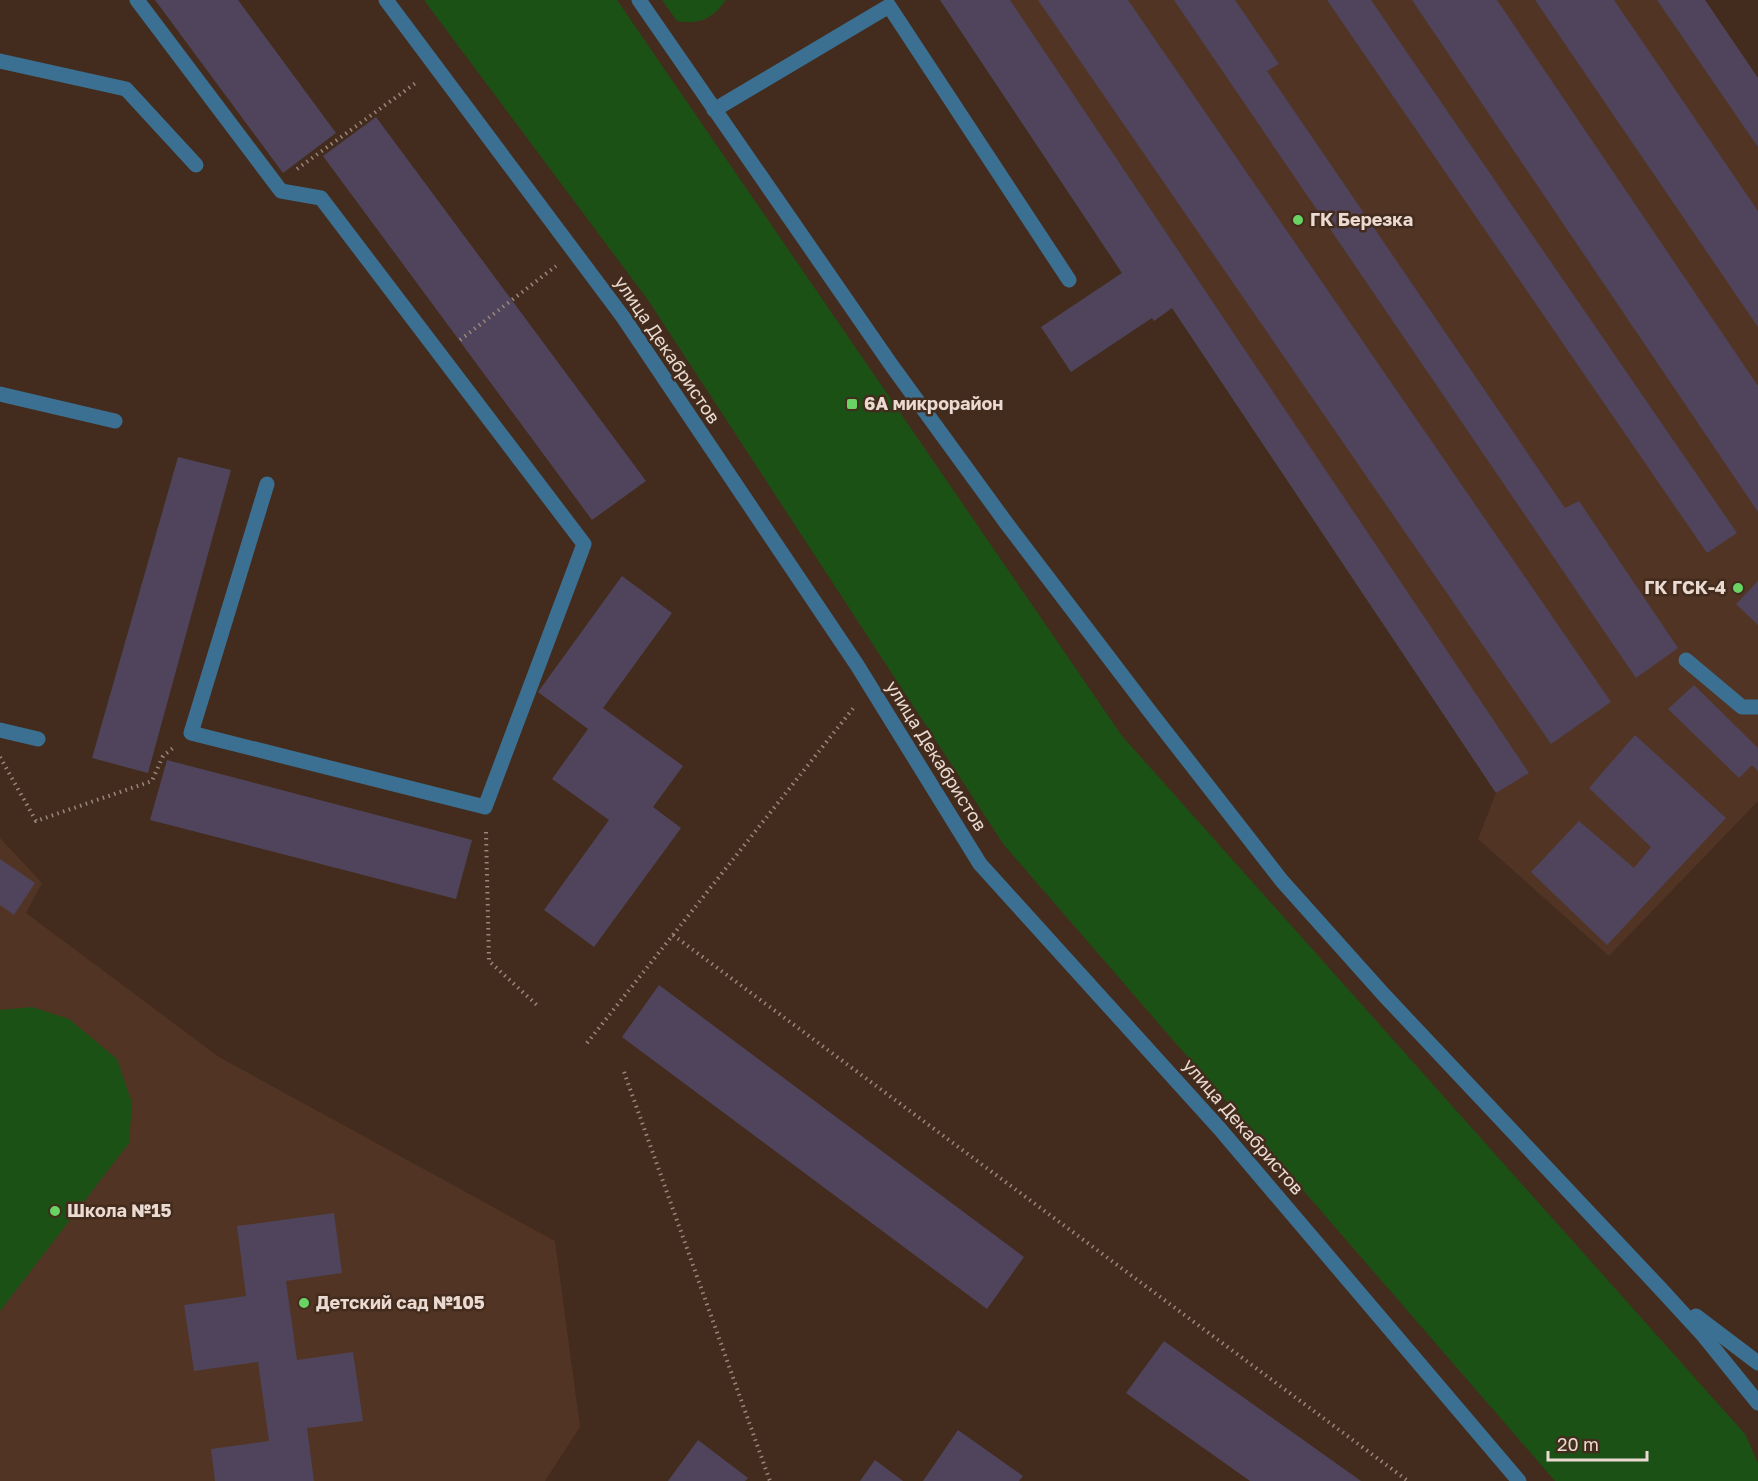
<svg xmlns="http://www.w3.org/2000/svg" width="1758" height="1481" font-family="'Golos Text',sans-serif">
  <rect width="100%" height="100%" fill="#432c1d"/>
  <!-- built -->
  <g fill="#513423">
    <path d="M940,0H1705L1758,78V801L1609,956L1478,839L1496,793L1172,308L1154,321Z"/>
    <path d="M0,838L42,883L26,913L219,1057L555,1241L580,1427L545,1481H0Z"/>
  </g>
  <!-- green -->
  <g fill="#1c5115">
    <path d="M424,0H617L1122,736L1745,1434L1758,1463V1481H1555L1004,845L648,300Z"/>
    <path d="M662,0H726C712,19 700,25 677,21Z"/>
    <path d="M32,1007L69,1019L117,1059L132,1103L129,1143L0,1311V1010Z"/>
  </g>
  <!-- building -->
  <g fill="#4f445b">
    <path d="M155,0H238L336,133L283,173Z"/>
    <path d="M940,0H1010L1529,773L1496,793L1172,308L1154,321L1152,318L1071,372L1041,327L1122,273Z"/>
    <path d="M1038,0H1128L1611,702L1551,744Z"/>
    <path d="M1174,0H1235L1279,64L1267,71L1565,508L1579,501L1678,648L1636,678Z"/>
    <path d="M1327,0H1371L1737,533L1707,553Z"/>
    <path d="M1412,0H1497L1758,386V512Z"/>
    <path d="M1535,0H1614L1758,211V327Z"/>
    <path d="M1657,0H1705L1758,78V147Z"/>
    <path d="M376,117L646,481L592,520L323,156Z"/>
    <path d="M178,457L231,470L148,773L92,758Z"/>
    <path d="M622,576L672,613L603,708L683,766L653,807L681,828L594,947L544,910L609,820L552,779L588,729L538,692Z"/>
    <path d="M1758,581V625L1736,604Z"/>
    <path d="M1694,685L1758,748V771L1752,765L1739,778L1668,709Z"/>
    <path d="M1635,735L1726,818L1607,945L1531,872L1579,821L1634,868L1651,847L1589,788Z"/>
    <path d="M167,760L472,840L456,899L150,820Z"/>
    <path d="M0,859L35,883L14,915L0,905Z"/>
    <path d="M659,985L1024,1257L987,1309L622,1037Z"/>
    <path d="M334,1213L342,1273L286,1281L297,1360L353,1352L363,1421L307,1428L314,1481H215L211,1449L269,1441L258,1362L194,1371L184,1305L246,1296L237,1226Z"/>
    <path d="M1164,1341L1361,1481H1250L1126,1393Z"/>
    <path d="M958,1430L1023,1476L1019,1481H923Z"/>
    <path d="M698,1440L748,1478L745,1481H668Z"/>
    <path d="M875,1460L903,1481H860Z"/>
  </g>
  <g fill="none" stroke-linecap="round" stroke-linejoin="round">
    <!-- path -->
    <g stroke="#9a877b" stroke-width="4" stroke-dasharray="1.5 4.5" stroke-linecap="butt">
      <path d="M297,169L417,82"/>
      <path d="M460,340L556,266"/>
      <path d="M0,757L36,821L152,781L163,756L173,748"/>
      <path d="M486,832L489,961L539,1007"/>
      <path d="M673,935L1408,1481"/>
      <path d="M587,1043L855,706"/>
      <path d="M624,1072L770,1481"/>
    </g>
    <!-- service -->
    <g stroke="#3b7093" stroke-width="15">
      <path d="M137,0L281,191L321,198L584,544L485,807L191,733L267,484"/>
      <path d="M714,110L889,6L1069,280"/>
      <path d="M1686,660L1742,707H1758"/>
    </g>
    <!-- minor -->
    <g stroke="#3b7093" stroke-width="15">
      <path d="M386,0L623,317L857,665L980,864L1219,1128L1519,1481"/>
      <path d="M0,61L126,89L196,165"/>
      <path d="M0,394L115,421"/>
      <path d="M0,730L38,739"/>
    </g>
    <!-- tertiary -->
    <g stroke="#3b7093" stroke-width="15">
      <path d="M639,0L892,366L1007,524L1151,713L1282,881L1384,995L1658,1286L1703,1335L1758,1403"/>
      <path d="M1696,1316L1758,1363"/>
    </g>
  </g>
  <!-- markers -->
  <g fill="#69d464" stroke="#432c1d" stroke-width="2">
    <circle cx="1298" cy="220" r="6"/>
    <rect x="846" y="398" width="12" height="12" rx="3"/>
    <circle cx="1738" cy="588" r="6"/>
    <circle cx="55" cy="1211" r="6"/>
    <circle cx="304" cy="1303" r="6"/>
  </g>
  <g text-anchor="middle" stroke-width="5" stroke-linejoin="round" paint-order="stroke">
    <!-- poi labels -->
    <g font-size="18" font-weight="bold" fill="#eadad1" stroke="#432c1d" text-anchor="start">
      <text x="1310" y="226">ГК Березка</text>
      <text x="864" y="410">6А микрорайон</text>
      <text x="1726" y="594" text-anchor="end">ГК ГСК-4</text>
      <text x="67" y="1217">Школа №15</text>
      <text x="316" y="1309">Детский сад №105</text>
    </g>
    <!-- street labels -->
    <g font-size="18" fill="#eadad1" stroke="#432c1d">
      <text transform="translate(667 350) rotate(56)" y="6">улица Декабристов</text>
      <text transform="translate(936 756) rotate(58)" y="6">улица Декабристов</text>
      <text transform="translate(1243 1127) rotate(49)" y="6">улица Декабристов</text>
    </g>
  </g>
  <!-- scale -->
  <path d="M1548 1451v9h99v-9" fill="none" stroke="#eadad1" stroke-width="3"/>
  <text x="1557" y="1451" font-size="18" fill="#eadad1" stroke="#432c1d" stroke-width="4.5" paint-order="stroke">20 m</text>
</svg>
